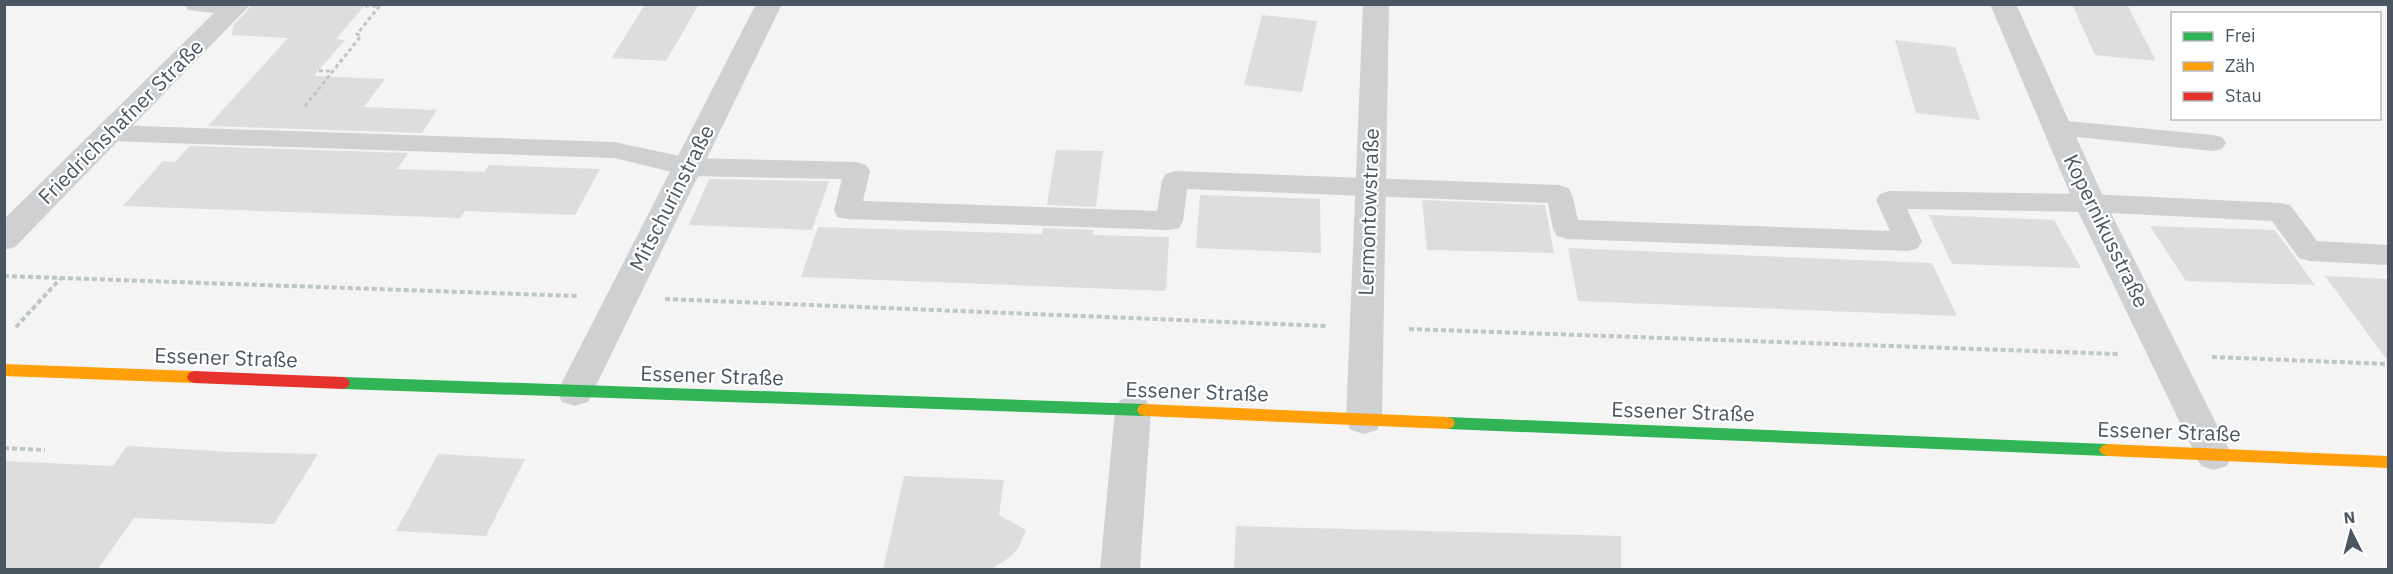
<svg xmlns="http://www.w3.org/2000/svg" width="2393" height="574" font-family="'IBM Plex Sans',sans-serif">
  <rect width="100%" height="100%" fill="#f4f4f4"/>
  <!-- building -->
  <g fill="#ddddde">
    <path d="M253,4H366L336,39L345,40L314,76L385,79L364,107L437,110L422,133L208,126L288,38L232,35L233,26Z"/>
    <path d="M645,4H699L666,61L612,58Z"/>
    <path d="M2072,4H2127L2156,61L2095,55Z"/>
    <path d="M1262,15L1317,21L1302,92L1244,85Z"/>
    <path d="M1895,40L1955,47L1980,120L1916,113Z"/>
    <path d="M190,146L408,153L397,169L485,172L489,165L600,169L575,215L465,211L460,218L123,206L163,161L175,162Z"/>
    <path d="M1056,150L1103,151L1096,207L1047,205Z"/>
    <path d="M709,179L812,181H829L812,230L689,225Z"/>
    <path d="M1200,195L1320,199L1321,253L1196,248Z"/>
    <path d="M1422,200L1545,205L1554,253L1427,250Z"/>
    <path d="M1929,215L2054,220L2081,268L1952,264Z"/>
    <path d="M2150,226L2275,230L2315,285L2186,281Z"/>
    <path d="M818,227L1042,234L1043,228L1094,230L1093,235L1169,237L1166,291L801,277Z"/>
    <path d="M1568,248L1932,263L1957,316L1578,301Z"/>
    <path d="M2325,276L2388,279V361Z"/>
    <path d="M127,446L232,452L318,454L274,524L134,518L97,570H4V461L113,466Z"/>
    <path d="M438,454L525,459L486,536L396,531Z"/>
    <path d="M904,476L1004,480L999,515L1026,530L1018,549L1006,560L989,570H883Z"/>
    <path d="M1236,526L1621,536V570H1234Z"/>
  </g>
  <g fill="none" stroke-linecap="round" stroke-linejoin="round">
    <!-- path-far1 -->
    <g stroke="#bcc7c4" stroke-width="3" stroke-dasharray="4 3" stroke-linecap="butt">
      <path d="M365,6H379"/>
      <path d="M319,71H332"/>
      <path d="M305,106L361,36L357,34L381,4"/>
    </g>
    <!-- path -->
    <g stroke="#bcc7c4" stroke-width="4" stroke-dasharray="5 3" stroke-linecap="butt">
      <path d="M4,276L577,296"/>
      <path d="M665,299L1326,326"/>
      <path d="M16,327L60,279"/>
      <path d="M1409,329L2118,354"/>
      <path d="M2212,357L2388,364"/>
      <path d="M4,448L45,450"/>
    </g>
    <!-- lane -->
    <g fill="#ced0d2" fill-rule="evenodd">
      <path d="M2057,120L2213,135L2222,137L2226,143L2222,149L2213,151L2048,134L2044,128L2048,122Z"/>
      <path d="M110,125L614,142L689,158L857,162L866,165L870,171L863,201L1157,211L1162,180L1166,174L1175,171L1559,185L1568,188L1572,194L1578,220L1890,231L1876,200L1880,194L1889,191L2090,194L2280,203L2290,205L2317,241L2388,245V265L2309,261L2299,258L2272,221L2090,212L1907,209L1922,241L1918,248L1908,251L1567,239L1557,236L1553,229L1548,203L1187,189L1183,221L1179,228L1169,230L847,219L837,217L834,210L842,179L689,176L614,158L110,141L101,139L97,133L101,127Z"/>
    </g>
    <!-- street -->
    <g fill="#ced0d2" fill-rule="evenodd">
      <path d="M184,4H251L15,247L4,250V219L214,13L188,10Z"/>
      <path d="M756,4H782L588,402L575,406L562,402L557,392Z"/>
      <path d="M1363,4H1389L1382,420L1377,430L1364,434L1351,430L1346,420Z"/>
      <path d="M1990,4H2016L2106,203L2232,455L2227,466L2214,470L2201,466L2074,203Z"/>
      <path d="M1133,396L1146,400L1151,410L1140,570H1100L1115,410L1120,400Z"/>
    </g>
    <!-- fast -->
    <g fill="#30b455" fill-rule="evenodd">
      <path d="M343,377L1144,404L1149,406L1151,410L1149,414L1144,416L343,389L338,387L336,383L338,379Z"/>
      <path d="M1448,417L2107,444L2112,446L2115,450L2112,454L2107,456L1448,429L1443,427L1441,423L1443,419Z"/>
    </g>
    <!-- slow -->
    <g fill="#ff9f0a" fill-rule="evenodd">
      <path d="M4,364L194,371L199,373L201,377L199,381L194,383L4,376Z"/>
      <path d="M1144,404L1448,417L1453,419L1455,423L1453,427L1448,429L1144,416L1139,414L1137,410L1139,406Z"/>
      <path d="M2107,444L2388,456V468L2107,456L2102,454L2099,450L2102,446Z"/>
    </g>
    <!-- jam -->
    <path fill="#e5322d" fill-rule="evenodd" d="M194,371L343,377L348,379L350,383L348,387L343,389L194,383L189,381L187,377L189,373Z"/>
  </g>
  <g text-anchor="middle" stroke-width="4.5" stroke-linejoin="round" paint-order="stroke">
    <!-- street labels -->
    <g font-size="21" fill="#4a5661" stroke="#fff">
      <text transform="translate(121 122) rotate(-45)" y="7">Friedrichshafner Straße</text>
      <text transform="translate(672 198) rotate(-63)" y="7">Mitschurinstraße</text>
      <text transform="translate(1369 212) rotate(-88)" y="7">Lermontowstraße</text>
      <text transform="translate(2106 231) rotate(64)" y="7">Kopernikusstraße</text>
      <text transform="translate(226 358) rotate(2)" y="7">Essener Straße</text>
      <text transform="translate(712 376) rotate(2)" y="7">Essener Straße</text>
      <text transform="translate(1197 392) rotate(2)" y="7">Essener Straße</text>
      <text transform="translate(1683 412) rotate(2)" y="7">Essener Straße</text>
      <text transform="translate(2169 432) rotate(2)" y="7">Essener Straße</text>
    </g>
  </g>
  <!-- border -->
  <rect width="2393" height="574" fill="none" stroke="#4a5661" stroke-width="12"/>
  <!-- legend -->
  <rect x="2171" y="12" width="210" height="108" fill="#ffffff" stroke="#b7bbc0" stroke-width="1.5"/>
  <rect x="2183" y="32" width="30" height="9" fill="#30b455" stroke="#b7bbc0" stroke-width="1.5"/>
  <text x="2225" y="42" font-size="18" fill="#4a5661">Frei</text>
  <rect x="2183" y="62" width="30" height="9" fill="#ff9f0a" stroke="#b7bbc0" stroke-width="1.5"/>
  <text x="2225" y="72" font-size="18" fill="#4a5661">Zäh</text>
  <rect x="2183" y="92" width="30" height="9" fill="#e5322d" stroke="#b7bbc0" stroke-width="1.5"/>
  <text x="2225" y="102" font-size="18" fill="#4a5661">Stau</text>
  <!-- north arrow -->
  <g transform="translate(2351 532) rotate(354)" stroke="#ffffff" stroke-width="4.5" paint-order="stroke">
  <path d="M0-4.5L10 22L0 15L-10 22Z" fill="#4a5661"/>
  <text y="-9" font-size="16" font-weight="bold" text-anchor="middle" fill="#4a5661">N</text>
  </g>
</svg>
